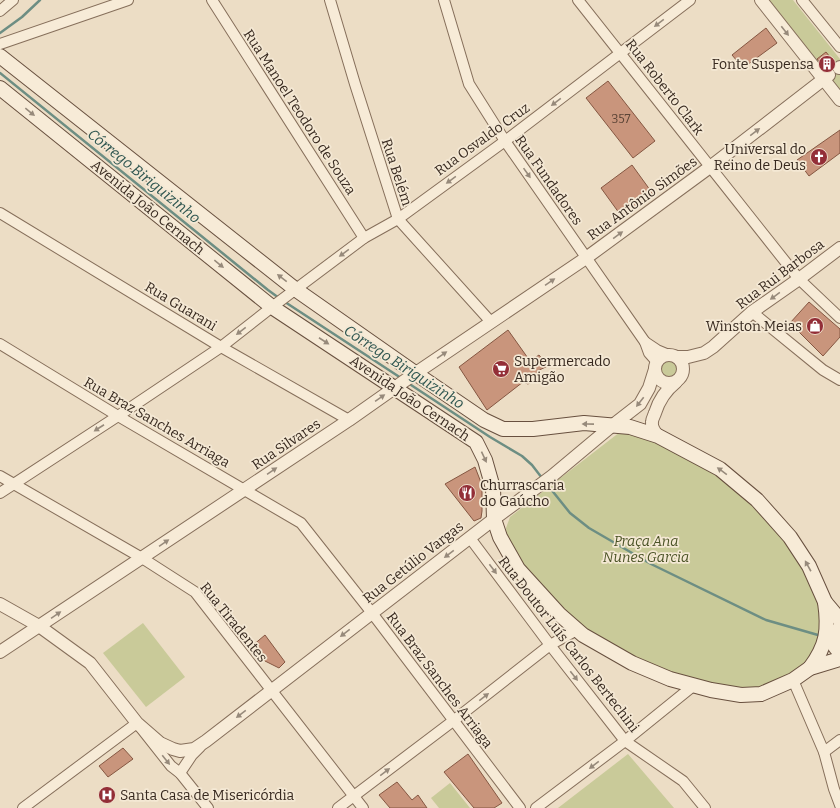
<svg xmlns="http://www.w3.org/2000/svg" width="840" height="808" font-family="Bitter,serif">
  <rect width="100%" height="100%" fill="#ecddc5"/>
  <!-- green -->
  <g fill="#c9ca99">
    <path d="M756,0H793L840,59V105Z"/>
    <circle cx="668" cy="370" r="9"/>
    <path d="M620,432L634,433L652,439L700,463L741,492L792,549L813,587L819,601L824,626L811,661L785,679L754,689L717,686L650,666L584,631L531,579L507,540L506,528L510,517Z"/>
    <path d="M143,623L185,677L146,707L103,653Z"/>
    <path d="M628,754L674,808H558Z"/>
    <path d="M450,783L470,808H439L431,798Z"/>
  </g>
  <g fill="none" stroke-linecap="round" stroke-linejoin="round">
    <!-- stream -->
    <g stroke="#6d8e83" stroke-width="2.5">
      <path d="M0,33L22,17L40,0"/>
      <path d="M0,73L268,290L279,298"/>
      <path d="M285,302L401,378"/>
      <path d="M408,383L490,437L522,456L532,465L542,478"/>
      <path d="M546,483L570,513L589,528L651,564L766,620L818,635"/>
    </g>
  </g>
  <!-- building -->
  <g fill="#c9957c" stroke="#855742">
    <path d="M766,28L777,43L743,68L732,55Z"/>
    <path d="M826,52L834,62L832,66V68H828L825,69L817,59Z"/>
    <path d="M608,81L655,141L633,158L586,98Z"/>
    <path d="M840,130V153L809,176L797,160Z"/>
    <path d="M632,165L653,194L622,217L601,188Z"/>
    <path d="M809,302L840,329V337L823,356L790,323Z"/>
    <path d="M508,330L530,361L539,355L548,366L537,371L538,378L528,384L523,382L487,410L459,367Z"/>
    <path d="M475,467L482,485V511L481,518L474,521L445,484Z"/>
    <path d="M265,635L285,662L279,668L265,661L252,646Z"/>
    <path d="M123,748L133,759L108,777L99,766Z"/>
    <path d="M468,754L502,803L494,808H474L444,772Z"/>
    <path d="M397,782L412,800L418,795L427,808H390L379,795Z"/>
  </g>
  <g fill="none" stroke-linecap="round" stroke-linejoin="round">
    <!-- minor casing -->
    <g stroke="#866f5b" stroke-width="12">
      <g id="minor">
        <path d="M212,0L364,238"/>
        <path d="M330,0L355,84L398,219L491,322"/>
        <path d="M444,0L469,84L505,141L645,342L649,353L657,362"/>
        <path d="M578,0L799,279L840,318"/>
        <path d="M802,0L840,47"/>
        <path d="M0,11L13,0"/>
        <path d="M0,44L128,0"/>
        <path d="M0,213L221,347L349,420"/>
        <path d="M752,312L823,370L840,380"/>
        <path d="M645,342L657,350L669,355"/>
        <path d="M0,344L118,416L301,523L372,613L520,808"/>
        <path d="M0,476L142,558L195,592L363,808"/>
        <path d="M0,493L118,416L221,347L272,307L364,238L398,219L505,141L690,0"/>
        <path d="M470,538L550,645L625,741L683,781L705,808"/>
        <path d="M793,680L824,752L834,789L840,805"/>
        <path d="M824,752L840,740"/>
        <path d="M180,773L192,755L200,747"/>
        <path d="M23,808L137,723L171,766L180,773L208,808"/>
        <path d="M338,808L453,721L550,645L577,630"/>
        <path d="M536,808L625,741L693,686"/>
      </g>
    </g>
    <!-- tertiary casing -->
    <g stroke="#866f5b" stroke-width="14">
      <g id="tertiary">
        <path d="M761,0L840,100"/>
        <path d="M839,68L840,67"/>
        <circle cx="669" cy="369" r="14"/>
        <path d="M677,357H688L704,353L713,347L752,312L799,279L840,248"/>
        <path d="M658,436C655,432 651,428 652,422C652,419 654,416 655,413C659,400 666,390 676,382"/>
        <path d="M0,604L39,626L90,663L137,723L160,743L173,749L180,751L194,749L206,741L494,519L552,476L613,425L640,404L649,388L655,369"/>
        <path d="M0,652L349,420L410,377L586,258L710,167L829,75"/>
      </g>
    </g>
    <!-- secondary casing -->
    <g stroke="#68503f" stroke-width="16">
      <g id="secondary">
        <path d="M0,56L295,289L415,373L484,420L503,429H533L584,423L630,427L658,436L720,469L757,500L790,537L809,566L825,602L840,620"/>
        <path d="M0,88L272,307L476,442L485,460L493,488L494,519L500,537L518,569L559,614L583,635L632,663L670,679L711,690L741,695L761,694L793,680L810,668L840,659"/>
        <path d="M840,628C836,631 833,638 834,644C834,647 838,650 840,652"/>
        <path d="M810,668C827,645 829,630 825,602"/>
      </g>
    </g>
    <!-- minor -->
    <use href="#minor" stroke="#f7ebd7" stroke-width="10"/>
    <!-- tertiary -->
    <use href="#tertiary" stroke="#f7ebd7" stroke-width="12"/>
    <!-- secondary -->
    <use href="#secondary" stroke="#f7ebd7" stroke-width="14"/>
  </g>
  <!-- one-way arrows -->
  <defs><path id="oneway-solid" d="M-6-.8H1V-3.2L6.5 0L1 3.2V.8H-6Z"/></defs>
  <g fill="#978a7b">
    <use href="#oneway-solid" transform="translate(659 23) rotate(143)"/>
    <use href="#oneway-solid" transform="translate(785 31) rotate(52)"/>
    <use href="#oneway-solid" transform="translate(556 102) rotate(143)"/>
    <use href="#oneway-solid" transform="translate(30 112) rotate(39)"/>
    <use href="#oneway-solid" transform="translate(755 132) rotate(-37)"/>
    <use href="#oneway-solid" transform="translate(527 173) rotate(55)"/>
    <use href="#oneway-solid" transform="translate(451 180) rotate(144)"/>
    <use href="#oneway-solid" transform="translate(618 235) rotate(-36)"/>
    <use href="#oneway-solid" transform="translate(344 253) rotate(144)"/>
    <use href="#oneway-solid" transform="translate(219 264) rotate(39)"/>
    <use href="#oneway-solid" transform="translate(282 278) rotate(-142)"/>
    <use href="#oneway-solid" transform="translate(550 282) rotate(-34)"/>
    <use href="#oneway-solid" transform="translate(775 296) rotate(144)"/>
    <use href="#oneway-solid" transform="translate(241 331) rotate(142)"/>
    <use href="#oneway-solid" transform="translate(324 341) rotate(33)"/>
    <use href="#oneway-solid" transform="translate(442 355) rotate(-34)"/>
    <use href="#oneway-solid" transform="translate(380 398) rotate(-35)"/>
    <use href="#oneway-solid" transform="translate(640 402) rotate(128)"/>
    <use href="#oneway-solid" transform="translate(588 424) rotate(-179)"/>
    <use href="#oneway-solid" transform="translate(99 428) rotate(147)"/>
    <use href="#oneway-solid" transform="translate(484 457) rotate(65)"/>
    <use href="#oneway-solid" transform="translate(272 471) rotate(-34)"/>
    <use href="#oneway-solid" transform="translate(722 471) rotate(-144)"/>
    <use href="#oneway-solid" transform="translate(164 543) rotate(-34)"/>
    <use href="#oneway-solid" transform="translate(449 554) rotate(143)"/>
    <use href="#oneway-solid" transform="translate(808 566) rotate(-119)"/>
    <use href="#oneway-solid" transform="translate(493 569) rotate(53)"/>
    <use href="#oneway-solid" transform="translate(56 615) rotate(-34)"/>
    <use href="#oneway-solid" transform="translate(345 633) rotate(142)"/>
    <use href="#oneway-solid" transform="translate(574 676) rotate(52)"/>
    <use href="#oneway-solid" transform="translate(484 697) rotate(-38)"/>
    <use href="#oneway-solid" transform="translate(241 714) rotate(143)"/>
    <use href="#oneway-solid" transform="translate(166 760) rotate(51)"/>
    <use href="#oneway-solid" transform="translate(594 765) rotate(143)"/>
    <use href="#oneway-solid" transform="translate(385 772) rotate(-37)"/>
  </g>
  <!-- icons -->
  <defs>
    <g id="building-disc" transform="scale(0.9)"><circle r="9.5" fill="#932e37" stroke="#f4e8d4"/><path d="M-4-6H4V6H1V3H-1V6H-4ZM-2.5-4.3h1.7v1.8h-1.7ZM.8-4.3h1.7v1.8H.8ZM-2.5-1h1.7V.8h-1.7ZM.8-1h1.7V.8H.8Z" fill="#fff"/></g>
    <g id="church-disc" transform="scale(0.9)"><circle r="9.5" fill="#932e37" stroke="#f4e8d4"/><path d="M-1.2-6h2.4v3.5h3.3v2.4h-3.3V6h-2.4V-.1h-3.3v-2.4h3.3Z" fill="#fff"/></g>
    <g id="shop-disc" transform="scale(0.9)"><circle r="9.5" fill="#932e37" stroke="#f4e8d4"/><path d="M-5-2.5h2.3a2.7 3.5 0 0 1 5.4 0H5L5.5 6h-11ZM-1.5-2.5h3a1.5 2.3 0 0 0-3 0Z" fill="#fff"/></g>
    <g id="supermarket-disc" transform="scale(0.9)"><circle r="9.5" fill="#932e37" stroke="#f4e8d4"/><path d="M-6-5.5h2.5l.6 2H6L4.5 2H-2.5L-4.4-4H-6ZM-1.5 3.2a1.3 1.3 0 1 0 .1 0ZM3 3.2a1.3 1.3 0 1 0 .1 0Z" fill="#fff"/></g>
    <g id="restaurant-disc" transform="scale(0.9)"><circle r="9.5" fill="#932e37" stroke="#f4e8d4"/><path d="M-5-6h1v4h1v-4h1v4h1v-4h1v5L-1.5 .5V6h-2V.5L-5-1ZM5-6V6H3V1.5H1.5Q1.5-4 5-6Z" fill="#fff"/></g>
    <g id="hospital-disc" transform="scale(0.9)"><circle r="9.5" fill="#932e37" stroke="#f4e8d4"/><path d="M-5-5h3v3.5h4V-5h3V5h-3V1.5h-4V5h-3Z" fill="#fff"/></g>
  </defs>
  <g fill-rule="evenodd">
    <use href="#building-disc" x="827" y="64"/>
    <use href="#church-disc" x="819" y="157"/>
    <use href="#shop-disc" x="815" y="326"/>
    <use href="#supermarket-disc" x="501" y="369"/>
    <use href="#restaurant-disc" x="467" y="493"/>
    <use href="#hospital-disc" x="107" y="795"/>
  </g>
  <g text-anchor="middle" stroke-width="3.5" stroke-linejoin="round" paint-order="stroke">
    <!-- number labels -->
    <g font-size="12" fill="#5c4436">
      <text x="621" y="123">357</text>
    </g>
    <!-- poi labels -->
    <g font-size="14" fill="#37291f" stroke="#f4e8d4" text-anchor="end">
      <text x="814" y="69">Fonte Suspensa</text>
      <text x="806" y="154">Universal do<tspan x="806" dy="16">Reino de Deus</tspan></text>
      <text x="802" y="331">Winston Meias</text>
      <text x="514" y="366" text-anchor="start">Supermercado<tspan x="514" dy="16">Amigão</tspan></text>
      <text x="480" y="490" text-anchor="start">Churrascaria<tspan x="480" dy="16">do Gaúcho</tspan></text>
      <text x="120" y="800" text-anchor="start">Santa Casa de Misericórdia</text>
    </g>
    <!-- street labels -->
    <g font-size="14" fill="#37291f" stroke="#f4e8d4">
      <text transform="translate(665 87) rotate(52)" y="5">Rua Roberto Clark</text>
      <text transform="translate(300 112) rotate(57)" y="5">Rua Manoel Teodoro de Souza</text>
      <text transform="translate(482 139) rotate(-36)" y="5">Rua Osvaldo Cruz</text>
      <text transform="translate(397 172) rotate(72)" y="5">Rua Belém</text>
      <text transform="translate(549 180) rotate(55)" y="5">Rua Fundadores</text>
      <text transform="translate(642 198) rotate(-36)" y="5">Rua Antônio Simões</text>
      <text transform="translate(148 207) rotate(39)" y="5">Avenida João Cernach</text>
      <text transform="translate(780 274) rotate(-37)" y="5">Rua Rui Barbosa</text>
      <text transform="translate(181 306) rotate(31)" y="5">Rua Guarani</text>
      <text transform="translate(410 398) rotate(34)" y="5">Avenida João Cernach</text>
      <text transform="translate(157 422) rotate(30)" y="5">Rua Braz Sanches Arriaga</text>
      <text transform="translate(286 444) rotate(-34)" y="5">Rua Silvares</text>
      <text transform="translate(413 562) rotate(-38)" y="5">Rua Getúlio Vargas</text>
      <text transform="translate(234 622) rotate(51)" y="5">Rua Tiradentes</text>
      <text transform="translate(569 644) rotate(52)" y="5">Rua Doutor Luís Carlos Bertechini</text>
      <text transform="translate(440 680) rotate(53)" y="5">Rua Braz Sanches Arriaga</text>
    </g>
    <!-- park labels -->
    <g font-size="14" font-style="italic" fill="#4b5326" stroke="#f4e8d4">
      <text x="646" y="546">Praça Ana<tspan x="646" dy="16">Nunes Garcia</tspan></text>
    </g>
    <!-- water labels -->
    <g font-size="15" font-style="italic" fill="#2f5650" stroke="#f4e8d4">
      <text transform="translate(144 176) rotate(39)" y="5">Córrego Biriguizinho</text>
      <text transform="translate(404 367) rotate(33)" y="5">Córrego Biriguizinho</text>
    </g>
  </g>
</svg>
